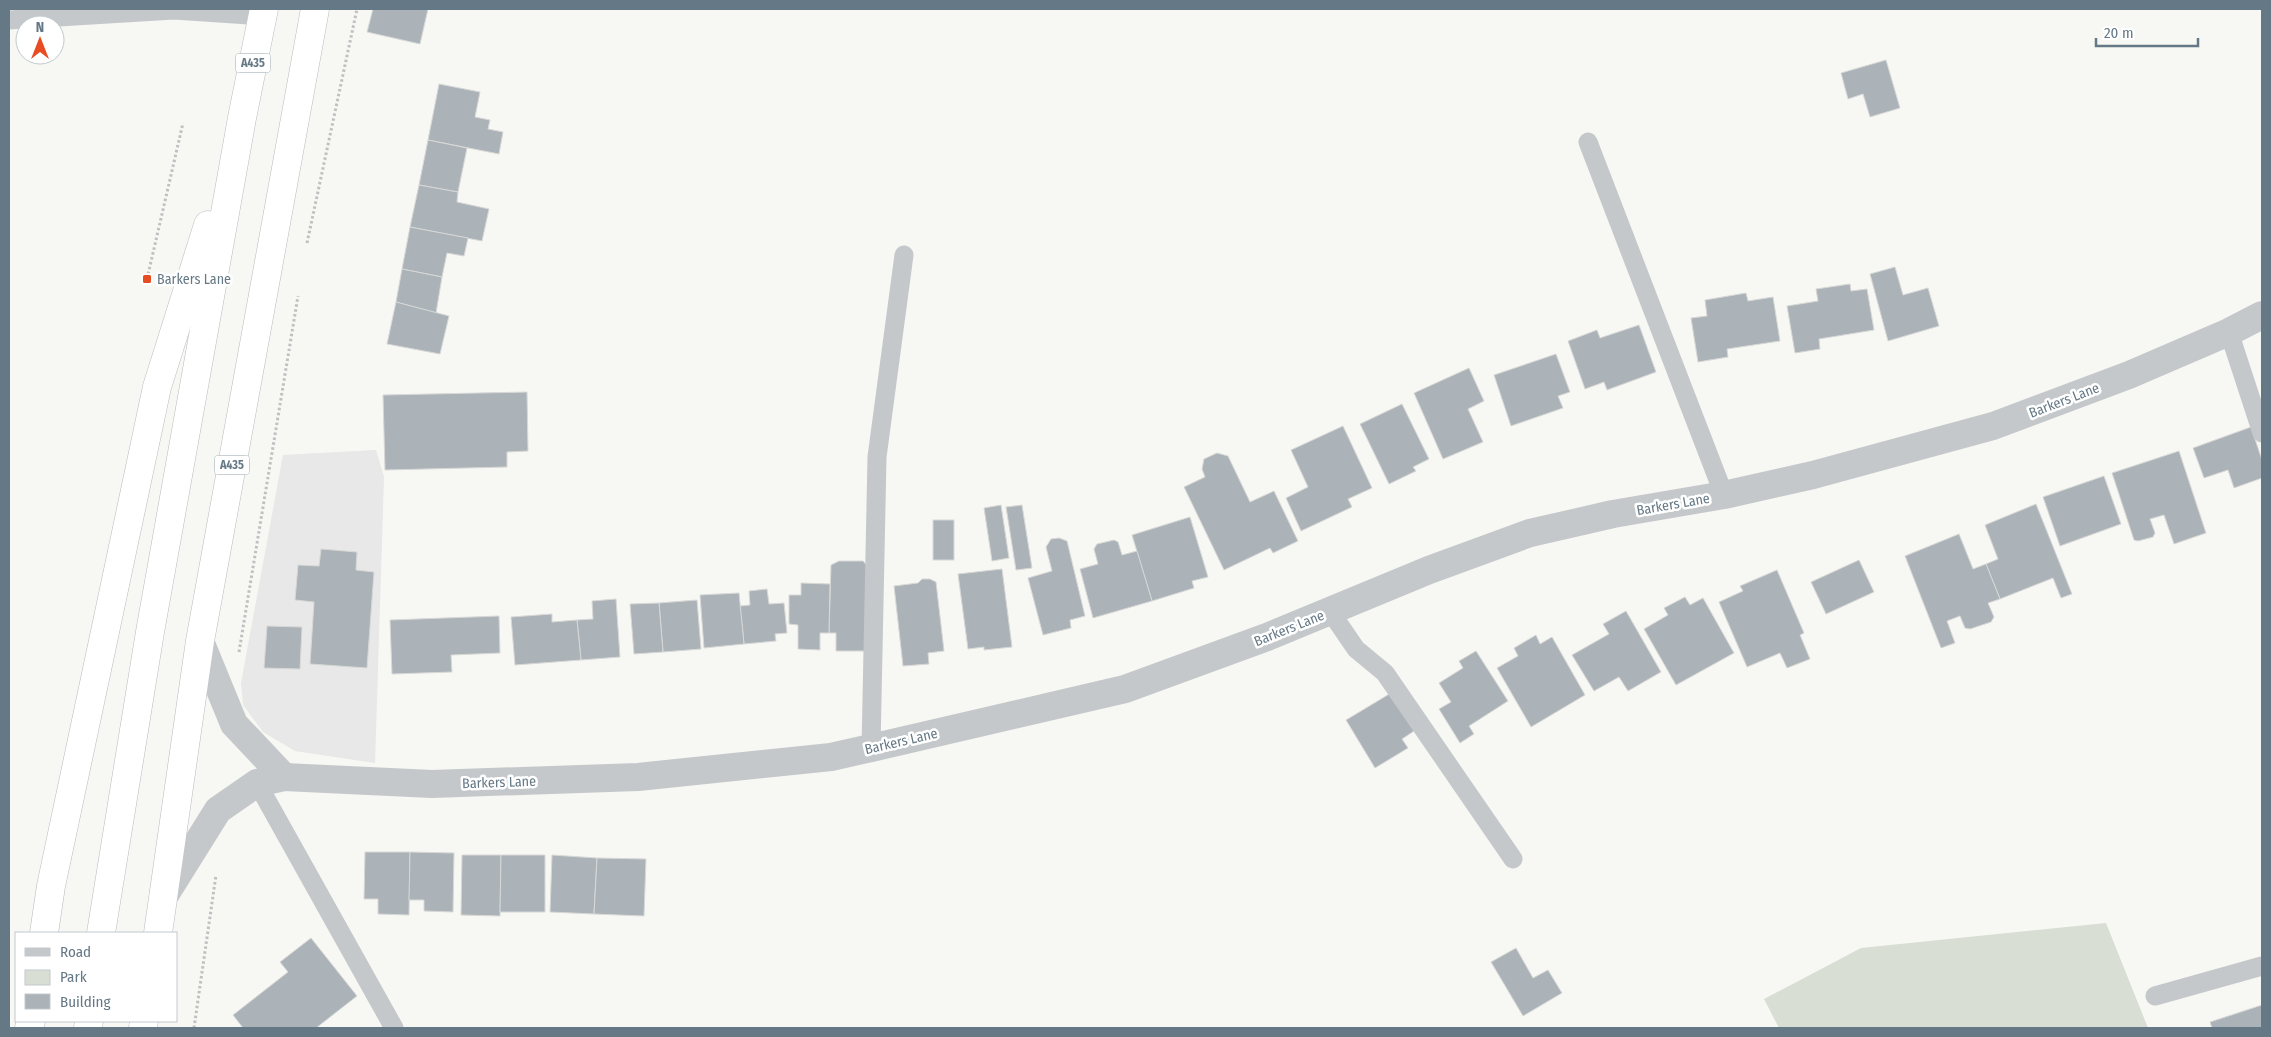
<svg xmlns="http://www.w3.org/2000/svg" width="2271" height="1037" font-family="'Fira Sans Condensed',sans-serif">
  <rect width="100%" height="100%" fill="#f7f7f3"/>
  <!-- built -->
  <path fill="#e7e8e7" d="M376,450L384,477L375,763L295,751L263,732L243,705L241,683L283,455Z"/>
  <!-- green -->
  <path fill="#d8ded4" d="M2106,923L2148,1028H1779L1764,999L1861,948Z"/>
  <!-- building -->
  <g fill="#abb3b9" stroke="#d8d8d6">
    <path d="M373,9H428L420,44L367,32Z"/>
    <path d="M1886,60L1900,108L1870,117L1863,94L1848,99L1841,73Z"/>
    <path d="M439,84L480,92L475,117L490,120L488,129L503,132L499,154L428,140Z"/>
    <path d="M428,140L467,148L458,192L419,185Z"/>
    <path d="M419,185L458,192L457,202L489,209L482,241L410,227Z"/>
    <path d="M410,227L468,238L464,256L447,253L442,277L402,269Z"/>
    <path d="M1895,267L1903,295L1928,288L1939,326L1888,341L1870,274Z"/>
    <path d="M402,269L442,277L436,313L396,302Z"/>
    <path d="M1850,284L1851,291L1867,289L1874,330L1819,339L1820,349L1795,353L1787,306L1818,301L1816,289Z"/>
    <path d="M1746,293L1748,301L1773,297L1780,341L1727,349L1728,357L1698,362L1691,318L1707,316L1705,300Z"/>
    <path d="M396,302L449,316L440,354L387,344Z"/>
    <path d="M1639,325L1656,372L1607,390L1604,382L1585,389L1568,341L1597,330L1600,338Z"/>
    <path d="M1556,354L1570,392L1558,396L1563,408L1511,426L1494,375Z"/>
    <path d="M1469,368L1484,401L1468,409L1483,442L1443,459L1414,393Z"/>
    <path d="M527,392L528,451L507,452V467L385,470L383,395Z"/>
    <path d="M1402,404L1429,459L1413,467L1416,471L1389,484L1360,424Z"/>
    <path d="M1343,426L1372,488L1348,499L1352,507L1301,531L1286,498L1308,487L1291,450Z"/>
    <path d="M2251,427L2262,460V478L2234,488L2228,470L2204,478L2193,448Z"/>
    <path d="M2179,451L2206,533L2174,544L2164,515L2150,519L2155,533L2153,537L2138,541L2134,540L2112,473Z"/>
    <path d="M1217,453L1228,456L1250,502L1274,491L1298,541L1273,553L1270,548L1224,570L1184,487L1205,477L1202,469L1204,459Z"/>
    <path d="M2104,476L2121,524L2060,546L2043,497Z"/>
    <path d="M2036,504L2072,594L2061,598L2053,578L2000,599L1986,564L1998,559L1985,525Z"/>
    <path d="M1001,505L1009,558L992,561L984,508Z"/>
    <path d="M1022,505L1032,568L1016,570L1006,507Z"/>
    <path d="M1190,517L1208,577L1192,581L1194,588L1152,601L1132,535Z"/>
    <rect x="933" y="520" width="21" height="40"/>
    <path d="M1959,534L1973,569L1986,564L2000,599L1988,603L1994,617L1991,622L1970,629L1965,628L1960,616L1947,621L1955,643L1941,648L1905,556Z"/>
    <path d="M1059,538L1067,541L1085,616L1070,620L1071,628L1043,635L1028,578L1052,571L1046,547L1051,539Z"/>
    <path d="M1114,540L1118,542L1122,555L1137,551L1152,601L1093,618L1080,569L1098,564L1094,549L1097,544Z"/>
    <path d="M321,549L357,552L356,570L374,572L367,668L310,664L314,602L295,600L298,565L319,566Z"/>
    <path d="M1859,560L1874,592L1826,614L1811,582Z"/>
    <path d="M839,561H863L868,567L874,651H836V633H829L831,565Z"/>
    <path d="M1002,569L1012,647L984,650V647L968,649L958,574Z"/>
    <path d="M1777,570L1804,633L1800,635L1810,659L1787,668L1780,653L1747,667L1719,602L1743,591L1740,586Z"/>
    <path d="M922,579H930L936,582L944,651L928,653L929,664L903,666L894,586L918,583Z"/>
    <path d="M801,583L830,584L829,633H820V650L798,649V625L789,624V595H801Z"/>
    <path d="M767,589L769,604L784,603L787,633L775,634L776,641L744,644L740,606L750,605L749,591Z"/>
    <path d="M739,593L744,644L704,648L700,595Z"/>
    <path d="M1685,597L1690,605L1703,598L1734,653L1676,685L1644,629L1668,615L1664,608Z"/>
    <path d="M616,599L620,657L581,660L577,620L593,619L592,601Z"/>
    <path d="M697,600L701,649L663,652L659,603Z"/>
    <path d="M659,603L663,652L634,654L630,604Z"/>
    <path d="M1626,611L1661,672L1628,691L1619,677L1594,691L1572,655L1609,634L1603,624Z"/>
    <path d="M552,614V622L577,620L581,660L515,665L511,617Z"/>
    <path d="M499,616L500,653L451,655L452,672L392,674L390,620Z"/>
    <path d="M267,626L302,627L300,669L264,668Z"/>
    <path d="M1536,635L1540,644L1552,637L1585,695L1531,727L1497,668L1518,656L1514,648Z"/>
    <path d="M1476,651L1508,701L1469,726L1474,734L1460,743L1439,709L1451,702L1439,683L1463,668L1459,661Z"/>
    <path d="M1391,693L1414,731L1402,739L1408,748L1375,768L1346,720Z"/>
    <path d="M365,852H410L409,915L378,914V899H364Z"/>
    <path d="M410,852L454,853L453,912L424,911V900H409Z"/>
    <path d="M462,855H501L500,916L461,915Z"/>
    <path d="M501,855H545V912H500Z"/>
    <path d="M552,855L597,858L594,914L550,912Z"/>
    <path d="M597,858L646,859L644,916L594,914Z"/>
    <path d="M311,938L357,996L316,1028H243L233,1015L288,972L280,962Z"/>
    <path d="M1516,948L1533,978L1548,970L1562,993L1523,1016L1491,962Z"/>
    <path d="M2262,1005V1028H2212L2210,1022Z"/>
  </g>
  <g fill="none" stroke-linecap="round" stroke-linejoin="round">
    <!-- highway casing -->
    <g stroke="#b7babd" stroke-width="29">
      <g id="highway">
        <path d="M44,933L51,886L157,387L208,225"/>
        <path d="M101,933L150,632L242,118L264,9"/>
        <path d="M158,933L200,641L315,9"/>
        <path d="M29,1028L31,1021"/>
        <path d="M88,1028L89,1021"/>
        <path d="M143,1028L144,1021"/>
      </g>
    </g>
    <!-- path -->
    <g stroke="#bec0c2" stroke-width="3" stroke-dasharray="2.5 2.5" stroke-linecap="butt">
      <path d="M307,243L357,9"/>
      <path d="M147,279L183,123"/>
      <path d="M239,652L298,296"/>
      <path d="M194,1028L216,875"/>
    </g>
    <!-- lane -->
    <g stroke="#c4c8cb" stroke-width="19">
      <path d="M9,20L174,10L263,16"/>
      <path d="M1588,142L1724,495"/>
      <path d="M2229,332L2262,433"/>
      <path d="M1330,611L1356,649L1385,673L1513,859"/>
      <path d="M871,748L877,457L904,255"/>
      <path d="M257,783L394,1028"/>
      <path d="M2155,996L2262,966"/>
    </g>
    <!-- street -->
    <g stroke="#c4c8cb" stroke-width="28">
      <path d="M284,777L432,784L638,777L831,757L871,748L1125,689L1267,637L1429,570L1530,533L1613,514L1724,495L1813,475L1993,426L2129,375L2229,332L2262,315"/>
      <path d="M163,898L218,810L257,783L284,777L234,724L200,641"/>
    </g>
    <!-- highway -->
    <use href="#highway" stroke="#fff" stroke-width="28"/>
  </g>
  <!-- markers -->
  <rect fill="#e74c23" stroke="#fff" stroke-width="2" x="142" y="274" width="10" height="10" rx="2.5"/>
  <g text-anchor="middle" stroke-width="5" stroke-linejoin="round" paint-order="stroke">
    <!-- shield labels -->
    <g fill="#fff" stroke="#93a0aa" stroke-width="1">
      <rect x="235.5" y="53.5" width="35" height="19" rx="4"/>
      <rect x="214.5" y="455.5" width="35" height="19" rx="4"/>
    </g>
    <g font-size="12" font-weight="bold" fill="#657885">
      <text x="253" y="67">A435</text>
      <text x="232" y="469">A435</text>
    </g>
    <!-- poi labels -->
    <g font-size="14" fill="#657885" stroke="#fff" text-anchor="start">
      <text x="157" y="284">Barkers Lane</text>
    </g>
    <!-- street labels -->
    <g font-size="14" fill="#657885" stroke="#fff">
      <text transform="translate(2064 400) rotate(-21)" y="5">Barkers Lane</text>
      <text transform="translate(1673 504) rotate(-10)" y="5">Barkers Lane</text>
      <text transform="translate(1289 628) rotate(-22)" y="5">Barkers Lane</text>
      <text transform="translate(901 741) rotate(-13)" y="5">Barkers Lane</text>
      <text transform="translate(499 782) rotate(-2)" y="5">Barkers Lane</text>
    </g>
  </g>
  <!-- border -->
  <rect width="2271" height="1037" fill="none" stroke="#657885" stroke-width="20"/>
  <!-- legend -->
  <rect x="15" y="932" width="162" height="90" fill="#ffffff" stroke="#c1c9ce"/>
  <rect x="25" y="948" width="25" height="8" fill="#c4c8cb" stroke="#c1c9ce"/>
  <text x="60" y="957" font-size="15" fill="#657885">Road</text>
  <rect x="25" y="970" width="25" height="15" fill="#d8ded4" stroke="#c1c9ce"/>
  <text x="60" y="982" font-size="15" fill="#657885">Park</text>
  <rect x="25" y="994" width="25" height="15" fill="#abb3b9" stroke="#c1c9ce"/>
  <text x="60" y="1007" font-size="15" fill="#657885">Building</text>
  <!-- north arrow -->
  <g transform="translate(40 40)"><circle r="24" fill="#ffffff" stroke="#c1c9ce"/>
  <path d="M0-4L9 19L0 12L-9 19Z" fill="#e74c23"/>
  <text y="-8" font-size="14" font-weight="bold" text-anchor="middle" fill="#657885">N</text>
  </g>
  <!-- scale -->
  <path d="M2096 38v8h102v-8" fill="none" stroke="#657885" stroke-width="2.5"/>
  <text x="2104" y="38" font-size="15" fill="#657885" stroke="#ffffff" stroke-width="4" paint-order="stroke">20 m</text>
</svg>
